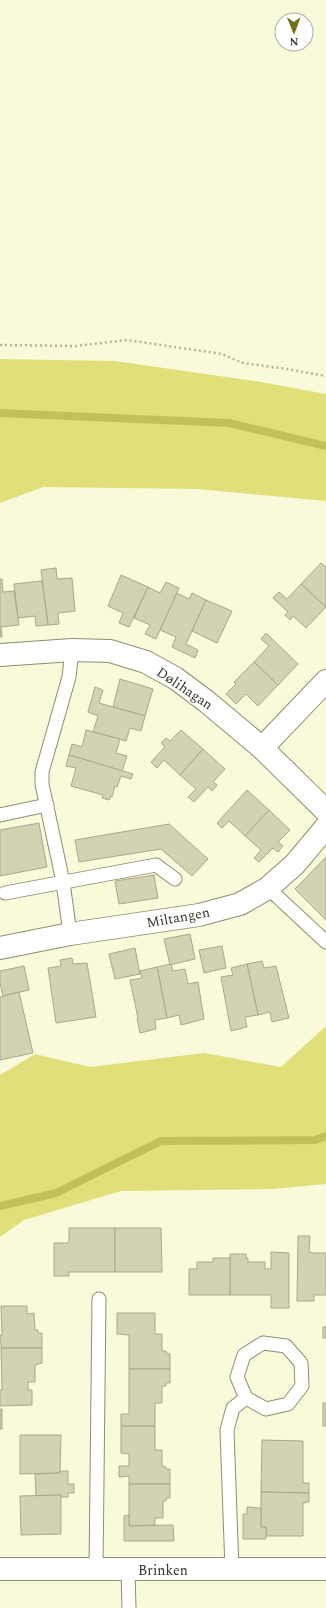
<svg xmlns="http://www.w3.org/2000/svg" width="326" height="1608" font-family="Spectral,serif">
  <rect width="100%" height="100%" fill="#f9fad9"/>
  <!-- green -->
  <g fill="#e1df79">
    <path d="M0,359L115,361L261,382L326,394V501L198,489L43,487L0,503Z"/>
    <path d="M326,1026V1184L272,1189L121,1191L24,1220L0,1237V1075L35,1054L90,1067L204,1053L281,1067Z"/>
  </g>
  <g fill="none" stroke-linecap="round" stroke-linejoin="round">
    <!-- stream -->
    <g stroke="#c3c05a" stroke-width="8">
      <path d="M0,413L229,423L326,446"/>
      <path d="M0,1206L56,1193L161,1141L315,1140L326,1136"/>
    </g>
  </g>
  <!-- building -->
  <g fill="#d3d3b3" stroke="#a9a98a">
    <path d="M321,563L326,567V607L301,584Z"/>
    <path d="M56,568L57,579L72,578L75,611L58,613L59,624L48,625L41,570Z"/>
    <path d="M121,575L148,587L129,627L119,623L123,613L108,606Z"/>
    <path d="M0,579H2L3,592L14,591L19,625L1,627L2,637H0Z"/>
    <path d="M42,581L48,625L36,626L35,616L18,618L14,584Z"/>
    <path d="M166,582L179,588L156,639L145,634L150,625L134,618L148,587L160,593Z"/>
    <path d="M301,584L326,607L306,628L293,616L290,620L285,615L288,612L273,598L279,592L287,599Z"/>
    <path d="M177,593L189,599L192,593L206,600L186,644L198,650L195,658L172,647L176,637L160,630Z"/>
    <path d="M206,600L232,611L217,643L192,631Z"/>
    <path d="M266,633L298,664L278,685L254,662L269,646L261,639Z"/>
    <path d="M254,662L278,685L258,706L246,694L236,704L226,694L236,684L234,682Z"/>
    <path d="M120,679L153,689L145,716L113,707Z"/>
    <path d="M95,687L103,690L99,703L145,716L141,731L130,728L126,741L93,732L98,716L88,712Z"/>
    <path d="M86,730L120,739L116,753L127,756L122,771L69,755L72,744L82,747Z"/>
    <path d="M181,730L203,749L180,775L164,760L157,768L151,762L165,747L161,743L166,738L170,741Z"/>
    <path d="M203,749L225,769L213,782L217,785L212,791L208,787L194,802L188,797L196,789L180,775Z"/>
    <path d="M69,755L133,774L131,779L121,776L117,787L115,786L112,797L111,796L109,800L102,798L103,795L71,786L76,768L66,766Z"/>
    <path d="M247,790L269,810L245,836L229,821L222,828L217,823Z"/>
    <path d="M269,810L290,830L278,842L283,846L278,852L273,848L259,862L254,858L261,850L245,836Z"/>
    <path d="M39,823L47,867L0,876V830Z"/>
    <path d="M169,824L208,859L192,876L161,849L79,862L75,840Z"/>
    <path d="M326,857V920L295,889Z"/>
    <path d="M154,875L158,898L119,904L115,881Z"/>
    <path d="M190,934L195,959L170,965L164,939Z"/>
    <path d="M222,946L226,968L204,973L199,950Z"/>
    <path d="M135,948L140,974L115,979L109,954Z"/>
    <path d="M72,958L73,964L87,963L96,1017L56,1023L48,968L61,966L60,960Z"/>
    <path d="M262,961L264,968L276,966L289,1018L272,1022L270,1012L258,1015L247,964Z"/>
    <path d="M171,964L173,971L185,969L188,984L198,982L204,1019L181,1025L179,1015L167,1018L157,967Z"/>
    <path d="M247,964L258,1015L245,1017L247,1027L231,1031L221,977L233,975L231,968Z"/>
    <path d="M24,966L29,990L3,996L0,983V971Z"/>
    <path d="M157,967L167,1018L155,1020L156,1029L140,1033L137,1018H138L130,980L142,978L140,971Z"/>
    <path d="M19,992L33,1053L0,1060V997Z"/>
    <path d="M69,1228H115V1272H69V1276H54V1243H69Z"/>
    <path d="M115,1228H161L162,1272H115Z"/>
    <path d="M298,1236H310L309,1252L314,1253H326V1295H314V1301H297Z"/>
    <path d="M271,1252L289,1253V1308H271V1295H230V1254H246V1258H248V1262H265V1269H271Z"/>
    <path d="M213,1258H230V1295H189V1269H197V1262H213Z"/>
    <path d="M1,1306H27V1314L34,1313L35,1330H38V1333H42V1348H1V1342H0V1335H2Z"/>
    <path d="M117,1313H155V1334H162V1351H166V1353L170,1354V1369H129V1335L117,1334Z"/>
    <rect x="323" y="1327" width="3" height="11"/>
    <path d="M1,1348H42V1363L35,1365V1382H28V1390H32V1405L0,1406V1390H2Z"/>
    <path d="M129,1369H170V1383H166V1386H162V1403H155V1426H121V1414H129Z"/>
    <rect x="323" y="1403" width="3" height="23"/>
    <rect x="0" y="1409" width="2" height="20"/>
    <path d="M121,1426H155V1450H162V1466L166,1467V1469H170V1484H129V1476L119,1477V1466H129V1454L121,1453Z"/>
    <path d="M20,1435H61L60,1473L20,1474Z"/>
    <path d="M262,1440L303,1441V1483H309V1493L261,1492Z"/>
    <path d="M60,1471H68V1484H74V1493H68V1497H61V1495L36,1496L35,1474L60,1473Z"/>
    <path d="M129,1484H170V1498H166V1501H163V1518H155V1525L129,1526Z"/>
    <path d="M261,1492L309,1493V1502L303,1503V1536H266V1527H261Z"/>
    <path d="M61,1495V1534L21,1535L20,1496Z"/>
    <path d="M247,1507L261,1508V1527H266V1539H243V1514H247Z"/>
    <path d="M129,1515V1526L173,1525L174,1541H124V1516Z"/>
  </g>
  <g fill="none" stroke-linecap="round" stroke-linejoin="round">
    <!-- service casing -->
    <g stroke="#8e8e70" stroke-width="15">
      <g id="service">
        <path d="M0,815L47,805"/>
        <path d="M268,888L326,942"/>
        <path d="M5,893L156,865L175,879"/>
        <path d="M70,934L63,882L42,784V772L69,677L72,650"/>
        <path d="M263,1343L286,1346L301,1363L302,1386L288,1404L266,1409L246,1398L237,1377L244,1355Z"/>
        <path d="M96,1570L99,1299"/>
        <path d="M128,1570L129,1608"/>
        <path d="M232,1570L227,1430L233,1408L246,1398"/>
      </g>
    </g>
    <!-- minor casing -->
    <g stroke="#8e8e70" stroke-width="24">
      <g id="minor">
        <path d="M0,655L72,650L110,651L146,662L175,678L206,701L262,748L326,811"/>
        <path d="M262,748L326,681"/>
        <path d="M0,948L70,934L199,915L240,904L268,888L295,864L326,827"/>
        <path d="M0,1569H326"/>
      </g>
    </g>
    <!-- path -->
    <path stroke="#b3b49a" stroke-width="2.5" stroke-dasharray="2 3" stroke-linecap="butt" d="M0,345L76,346L127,340L222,354L243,363L287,369L326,376"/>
    <!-- service -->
    <use href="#service" stroke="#fff" stroke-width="13"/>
    <!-- minor -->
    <use href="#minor" stroke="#fff" stroke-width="22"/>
  </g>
  <g text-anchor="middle" stroke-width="3" stroke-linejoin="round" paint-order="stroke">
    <!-- street labels -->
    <g font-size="14" fill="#353529" stroke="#fff">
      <text transform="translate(185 688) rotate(34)" y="5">Dølihagan</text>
      <text transform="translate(178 917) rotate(-10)" y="5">Miltangen</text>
      <text x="163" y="1575">Brinken</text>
    </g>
  </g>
  <!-- north arrow -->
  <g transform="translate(294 32) rotate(179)"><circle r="19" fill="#ffffff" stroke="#aeaea9"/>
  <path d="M0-3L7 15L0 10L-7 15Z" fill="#757216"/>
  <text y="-6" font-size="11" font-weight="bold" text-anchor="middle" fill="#353529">N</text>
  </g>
</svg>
